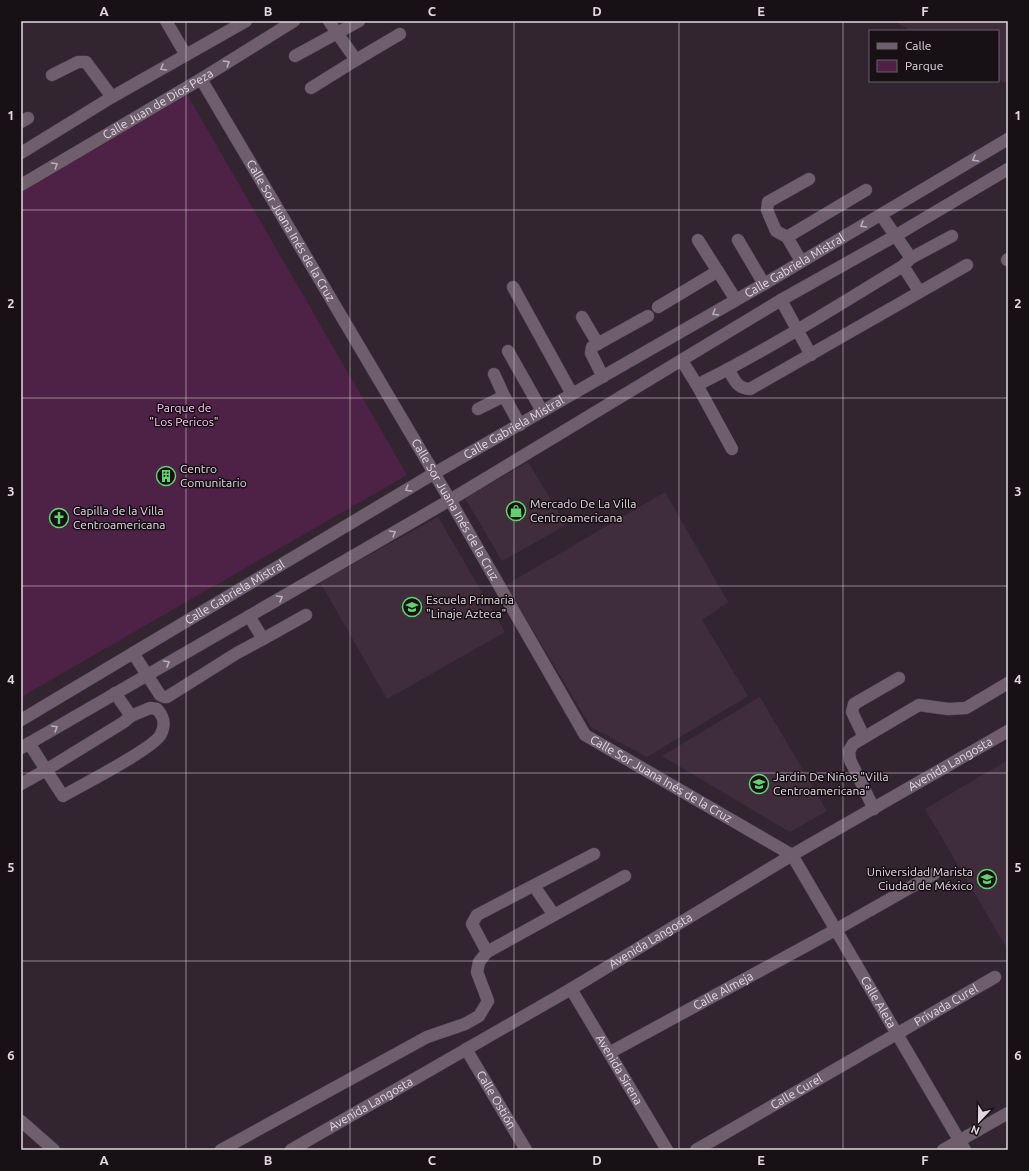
<svg xmlns="http://www.w3.org/2000/svg" width="1029" height="1171" font-family="Ubuntu,sans-serif">
  <rect width="100%" height="100%" fill="#332530"/>
  <!-- built -->
  <g fill="#402d3c">
    <path d="M893,21H1008V84L998,79V31H912Z"/>
    <path d="M528,462L566,525L502,561L465,498Z"/>
    <path d="M665,492L728,602L702,620L748,696L647,757L591,727L506,585Z"/>
    <path d="M438,517L505,632L387,699L320,582Z"/>
    <path d="M760,697L827,811L790,832L662,756Z"/>
    <path d="M1008,760V950L925,809Z"/>
  </g>
  <!-- green -->
  <path fill="#4e2147" d="M184,89L407,475L21,697V185Z"/>
  <g fill="none" stroke-linecap="round" stroke-linejoin="round">
    <!-- minor casing -->
    <g stroke="#4e434c" stroke-width="13">
      <g id="minor">
        <path d="M166,21L186,55"/>
        <path d="M295,56L359,21"/>
        <path d="M356,60L400,34"/>
        <path d="M52,75L78,62H86L112,97"/>
        <path id="s1" d="M201,79L450,500L585,735L792,855L965,1150"/>
        <path d="M311,88L356,60L337,33L329,21"/>
        <path d="M21,122L28,118"/>
        <path d="M21,153L112,97L246,21"/>
        <path id="s2" d="M21,185L201,79L294,21"/>
        <path d="M881,215L911,258"/>
        <path d="M787,237L866,190"/>
        <path d="M698,240L736,300"/>
        <path d="M738,240L764,284"/>
        <path d="M1007,260L1008,259"/>
        <path d="M801,261L787,237L776,231L767,210L768,202L809,179"/>
        <path d="M903,266L919,291"/>
        <path d="M513,287L572,394"/>
        <path d="M781,300L811,355"/>
        <path d="M658,307L718,271"/>
        <path d="M582,317L598,344"/>
        <path d="M508,351L542,411"/>
        <path d="M682,361L697,385L732,449"/>
        <path d="M728,369C735,380 736,388 750,389L967,265"/>
        <path d="M494,374L504,396L520,425"/>
        <path d="M603,377L591,353L592,347L648,316"/>
        <path d="M697,385C768,350 835,307 903,266L911,258L952,236"/>
        <path d="M478,409L504,396"/>
        <path d="M249,616L263,639L306,615"/>
        <path d="M133,653L160,695L164,697H167L237,653L263,639"/>
        <path id="s3" d="M21,720L433,474L764,284L1008,139"/>
        <path d="M864,737L852,712L854,704L899,678"/>
        <path d="M29,743L46,770L124,722L131,716L115,693"/>
        <path d="M21,748L450,500L781,300L895,236L1008,169"/>
        <path d="M21,784L46,770L63,796C80,786 155,748 161,734C166,724 164,717 157,709L150,708L131,716"/>
        <path d="M874,809L850,760L849,751L853,744L919,705L948,709L966,708L1008,683"/>
        <path d="M534,886L554,915"/>
        <path d="M487,952L472,924L477,915L594,854"/>
        <path id="s4" d="M571,989L667,1150"/>
        <path id="s5" d="M466,1049L526,1150"/>
        <path id="s6" d="M609,1053L837,929L934,874"/>
        <path d="M21,1121L54,1150"/>
        <path d="M221,1150L427,1037L465,1024L479,1016L488,1001L477,972L479,962L487,952L625,876"/>
        <path id="s7" d="M291,1150L571,989L792,855L1008,731"/>
        <path id="s8" d="M696,1150L995,977"/>
        <path d="M943,1150L1008,1113"/>
      </g>
    </g>
    <!-- minor -->
    <use href="#minor" stroke="#6f5f6c" stroke-width="12"/>
  </g>
  <!-- one-way arrows -->
  <defs><path id="oneway-chevron" d="M-2-3.5L2.5 0L-2 3.5" fill="none" stroke-width="1.6" stroke-linecap="round" stroke-linejoin="round"/></defs>
  <g stroke="#b9aeb7">
    <use href="#oneway-chevron" transform="translate(227 63) rotate(-32)"/>
    <use href="#oneway-chevron" transform="translate(163 68) rotate(150)"/>
    <use href="#oneway-chevron" transform="translate(975 159) rotate(149)"/>
    <use href="#oneway-chevron" transform="translate(55 165) rotate(-31)"/>
    <use href="#oneway-chevron" transform="translate(863 225) rotate(150)"/>
    <use href="#oneway-chevron" transform="translate(715 313) rotate(150)"/>
    <use href="#oneway-chevron" transform="translate(408 489) rotate(149)"/>
    <use href="#oneway-chevron" transform="translate(393 533) rotate(-30)"/>
    <use href="#oneway-chevron" transform="translate(280 598) rotate(-30)"/>
    <use href="#oneway-chevron" transform="translate(167 663) rotate(-30)"/>
    <use href="#oneway-chevron" transform="translate(55 728) rotate(-30)"/>
  </g>
  <!-- grid -->
  <path fill="none" stroke="#e1d8df" stroke-width="1" stroke-opacity="0.55" d="M186,21V1150M350,21V1150M514,21V1150M679,21V1150M843,21V1150M21,210H1008M21,398H1008M21,586H1008M21,773H1008M21,961H1008"/>
  <!-- icons -->
  <defs>
    <g id="building-ring" transform="scale(1)"><circle r="9.5" fill="#171116" stroke="#5ed56c" stroke-width="1.5"/><path d="M-4-6H4V6H1V3H-1V6H-4ZM-2.5-4.3h1.7v1.8h-1.7ZM.8-4.3h1.7v1.8H.8ZM-2.5-1h1.7V.8h-1.7ZM.8-1h1.7V.8H.8Z" fill="#5ed56c"/></g>
    <g id="shop-ring" transform="scale(1)"><circle r="9.5" fill="#171116" stroke="#5ed56c" stroke-width="1.5"/><path d="M-5-2.5h2.3a2.7 3.5 0 0 1 5.4 0H5L5.5 6h-11ZM-1.5-2.5h3a1.5 2.3 0 0 0-3 0Z" fill="#5ed56c"/></g>
    <g id="church-ring" transform="scale(1)"><circle r="9.5" fill="#171116" stroke="#5ed56c" stroke-width="1.5"/><path d="M-1.2-6h2.4v3.5h3.3v2.4h-3.3V6h-2.4V-.1h-3.3v-2.4h3.3Z" fill="#5ed56c"/></g>
    <g id="school-ring" transform="scale(1)"><circle r="9.5" fill="#171116" stroke="#5ed56c" stroke-width="1.5"/><path d="M0-5L7-2L0 1L-7-2ZM-4 1L0 2.5L4 1V4Q0 6-4 4Z" fill="#5ed56c"/></g>
    <g id="university-ring" transform="scale(1)"><circle r="9.5" fill="#171116" stroke="#5ed56c" stroke-width="1.5"/><path d="M0-5L7-2L0 1L-7-2ZM-4 1L0 2.5L4 1V4Q0 6-4 4Z" fill="#5ed56c"/></g>
  </defs>
  <g fill-rule="evenodd">
    <use href="#building-ring" x="166" y="476"/>
    <use href="#shop-ring" x="516" y="511"/>
    <use href="#church-ring" x="59" y="518"/>
    <use href="#school-ring" x="412" y="607"/>
    <use href="#school-ring" x="759" y="784"/>
    <use href="#university-ring" x="987" y="879"/>
  </g>
  <g text-anchor="middle" stroke-width="3" stroke-linejoin="round" paint-order="stroke">
    <!-- street labels -->
    <g font-size="12" fill="#e1d8df" stroke="#171116">
      <text dy="4" stroke="none"><textPath href="#s2" startOffset="159">Calle Juan de Dios Peza</textPath></text>
      <text dy="4" stroke="none"><textPath href="#s1" startOffset="176">Calle Sor Juana Inés de la Cruz</textPath></text>
      <text dy="4" stroke="none"><textPath href="#s3" startOffset="897">Calle Gabriela Mistral</textPath></text>
      <text dy="4" stroke="none"><textPath href="#s3" startOffset="573">Calle Gabriela Mistral</textPath></text>
      <text dy="4" stroke="none"><textPath href="#s1" startOffset="500">Calle Sor Juana Inés de la Cruz</textPath></text>
      <text dy="4" stroke="none"><textPath href="#s3" startOffset="249">Calle Gabriela Mistral</textPath></text>
      <text dy="4" stroke="none"><textPath href="#s7" startOffset="764">Avenida Langosta</textPath></text>
      <text dy="4" stroke="none"><textPath href="#s1" startOffset="848">Calle Sor Juana Inés de la Cruz</textPath></text>
      <text dy="4" stroke="none"><textPath href="#s7" startOffset="416">Avenida Langosta</textPath></text>
      <text dy="4" stroke="none"><textPath href="#s6" startOffset="130">Calle Almeja</textPath></text>
      <text dy="4" stroke="none"><textPath href="#s1" startOffset="1170">Calle Aleta</textPath></text>
      <text dy="4" stroke="none"><textPath href="#s8" startOffset="289">Privada Curel</textPath></text>
      <text dy="4" stroke="none"><textPath href="#s4" startOffset="94">Avenida Sirena</textPath></text>
      <text dy="4" stroke="none"><textPath href="#s8" startOffset="116">Calle Curel</textPath></text>
      <text dy="4" stroke="none"><textPath href="#s5" startOffset="59">Calle Ostión</textPath></text>
      <text dy="4" stroke="none"><textPath href="#s7" startOffset="92">Avenida Langosta</textPath></text>
    </g>
    <!-- park labels -->
    <g font-size="12" fill="#fdc4f2" stroke="#171116">
      <text x="184" y="412">Parque de<tspan x="184" dy="14">"Los Pericos"</tspan></text>
    </g>
    <!-- poi labels -->
    <g font-size="12" fill="#e1d8df" stroke="#171116" text-anchor="start">
      <text x="180" y="473">Centro<tspan x="180" dy="14">Comunitario</tspan></text>
      <text x="530" y="508">Mercado De La Villa<tspan x="530" dy="14">Centroamericana</tspan></text>
      <text x="73" y="515">Capilla de la Villa<tspan x="73" dy="14">Centroamericana</tspan></text>
      <text x="426" y="604">Escuela Primaria<tspan x="426" dy="14">"Linaje Azteca"</tspan></text>
      <text x="773" y="781">Jardin De Niños "Villa<tspan x="773" dy="14">Centroamericana"</tspan></text>
      <text x="973" y="876" text-anchor="end">Universidad Marista<tspan x="973" dy="14">Ciudad de México</tspan></text>
    </g>
  </g>
  <!-- border -->
  <rect width="1029" height="1171" fill="none" stroke="#171116" stroke-width="44"/>
  <!-- legend -->
  <rect x="869" y="30" width="130" height="52" fill="#171116" stroke="#686166"/>
  <rect x="877" y="43" width="20" height="6" fill="#6f5f6c" stroke="#686166"/>
  <text x="905" y="50" font-size="12" fill="#e1d8df">Calle</text>
  <rect x="877" y="60" width="20" height="12" fill="#4e2147" stroke="#686166"/>
  <text x="905" y="70" font-size="12" fill="#e1d8df">Parque</text>
  <!-- north arrow -->
  <g transform="translate(979 1121) rotate(202)" stroke="#171116" stroke-width="3" paint-order="stroke">
  <path d="M0-3L7 15L0 10L-7 15Z" fill="#e1d8df"/>
  <text y="-6" font-size="11" font-weight="bold" text-anchor="middle" fill="#e1d8df">N</text>
  </g>
  <rect x="22" y="22" width="985" height="1127" fill="none" stroke="#e1d8df" stroke-width="1.5"/>
  <g font-size="13" text-anchor="middle" font-weight="bold" fill="#e1d8df">
    <text x="104" y="16">A</text>
    <text x="268" y="16">B</text>
    <text x="432" y="16">C</text>
    <text x="597" y="16">D</text>
    <text x="761" y="16">E</text>
    <text x="925" y="16">F</text>
    <text x="11" y="120">1</text>
    <text x="1018" y="120">1</text>
    <text x="11" y="308">2</text>
    <text x="1018" y="308">2</text>
    <text x="11" y="496">3</text>
    <text x="1018" y="496">3</text>
    <text x="11" y="684">4</text>
    <text x="1018" y="684">4</text>
    <text x="11" y="872">5</text>
    <text x="1018" y="872">5</text>
    <text x="11" y="1060">6</text>
    <text x="1018" y="1060">6</text>
    <text x="104" y="1165">A</text>
    <text x="268" y="1165">B</text>
    <text x="432" y="1165">C</text>
    <text x="597" y="1165">D</text>
    <text x="761" y="1165">E</text>
    <text x="925" y="1165">F</text>
  </g>
</svg>
